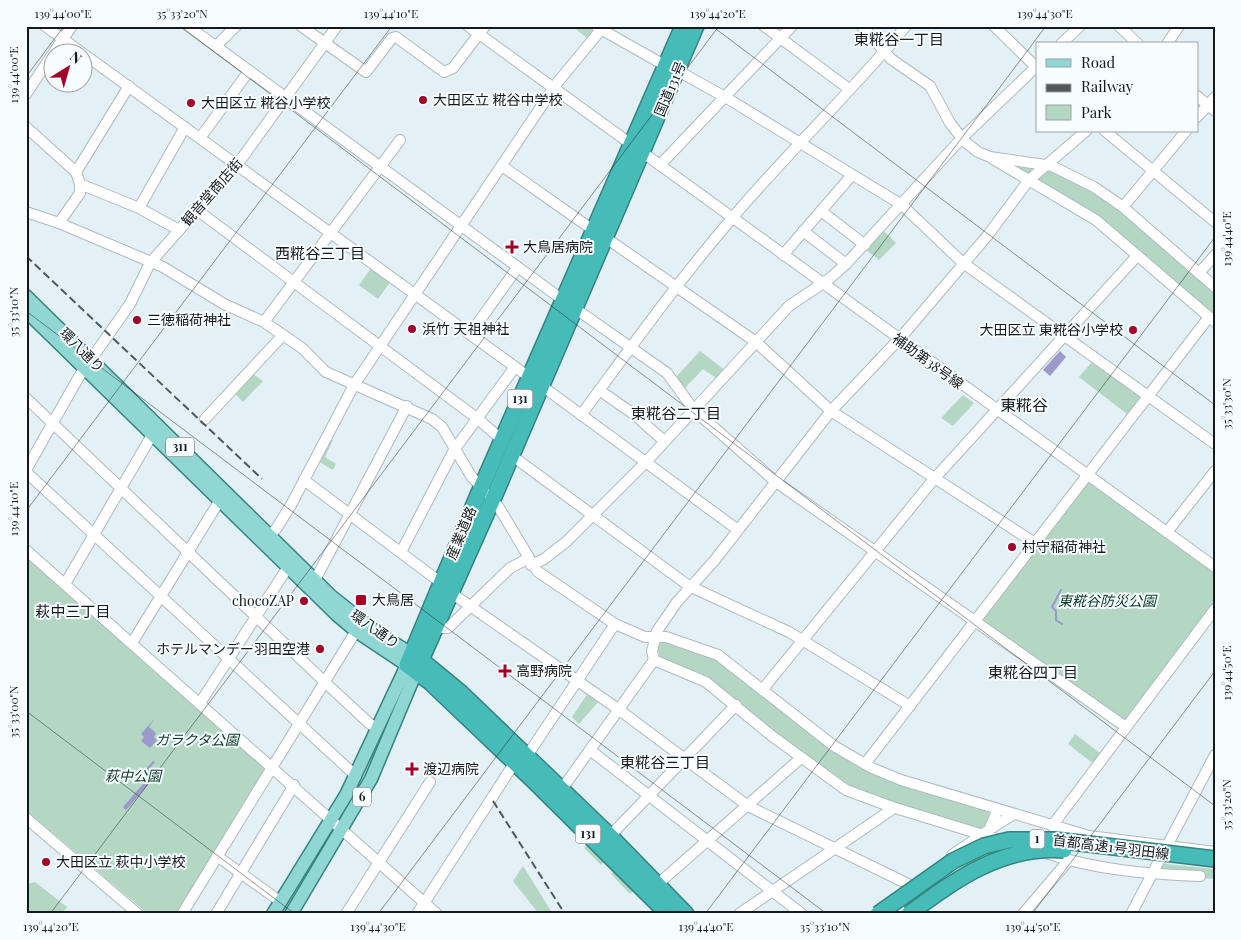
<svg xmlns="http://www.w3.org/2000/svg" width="1241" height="940" font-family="'Playfair Display','Noto Sans JP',serif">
  <rect width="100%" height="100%" fill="#e3f0f5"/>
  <!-- green -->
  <g fill="#b4d7c4">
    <path d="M572,26H594L595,27L587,38Z"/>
    <path d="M1004,159L1045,166L1102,195L1215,290V319L1133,249Z"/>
    <path d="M884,231L896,243L879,260L865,249Z"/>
    <path d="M372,267L391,281L378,299L359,285Z"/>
    <path d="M700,351L726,371L719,380L703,369L684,389L675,378Z"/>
    <path d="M1093,361L1142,396L1127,414L1079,377Z"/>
    <path d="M253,374L263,381L243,402L235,394Z"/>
    <path d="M963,395L974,403L953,426L941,418Z"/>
    <path d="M329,438L333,440L325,457L336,464L333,470L318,461Z"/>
    <path d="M1090,483L1215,572V604L1127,722L982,622V618L1085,484Z"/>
    <path d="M26,554L267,767L178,914H148L26,810Z"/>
    <path d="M669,641L716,658L765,695L798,724L844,756L988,810L991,820L982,830L914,810L860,791L819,768L773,732L660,657L657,647L662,642Z"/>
    <path d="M588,693L599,701L579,724L572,717Z"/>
    <path d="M1075,734L1104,756L1095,765L1068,744Z"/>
    <path d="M587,845L604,862L601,865L584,848Z"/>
    <path d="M1157,863L1215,869V879L1150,874Z"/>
    <path d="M523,866L553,914H539L513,881Z"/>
    <path d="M614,872L633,891L630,894L611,874Z"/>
    <path d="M35,882L67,907L62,914H26V884Z"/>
  </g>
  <!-- water -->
  <g fill="#9b9acb">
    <path d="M1060,351L1066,357L1050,376L1043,370Z"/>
    <path d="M155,718L149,727L156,733L154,737L157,740L150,748L141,741L144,737L141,734Z"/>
    <path d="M153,761L155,762L148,770L155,777L126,810L123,807L150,776L145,770Z"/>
  </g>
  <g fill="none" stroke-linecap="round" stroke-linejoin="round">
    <!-- stream -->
    <path stroke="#9b9acb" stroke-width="2" d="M1061,590L1052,607L1056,611V620L1062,624"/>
    <!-- minor casing -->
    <g stroke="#aebabf" stroke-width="12">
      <g id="minor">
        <path d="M45,26L529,377"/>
        <path d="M188,26L556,295L667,373L694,410L776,482L1126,727"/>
        <path d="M301,26L366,72L392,38L396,37L444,72L453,68L485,26"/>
        <path d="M468,26L1215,567"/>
        <path d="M764,26L849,89"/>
        <path d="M862,26L891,59L930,86L950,123L964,141L978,152L990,157L1052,166L1094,187L1123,207L1215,287"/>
        <path d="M994,26L1037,68"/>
        <path d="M1119,26L1138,44"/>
        <path d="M597,27L666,66"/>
        <path d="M1061,44L1080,26"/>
        <path d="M1167,44L1179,26"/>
        <path d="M216,46L236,26"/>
        <path d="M54,52L72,26"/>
        <path d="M678,71L725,97L902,205L963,263L1215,444"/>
        <path d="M26,94L52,55"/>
        <path d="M1197,96L1215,111"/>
        <path d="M1197,117L1215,97"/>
        <path d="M26,127L76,172L80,184V193L59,223"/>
        <path d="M1105,131L1215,222"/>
        <path d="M200,138L249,71"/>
        <path d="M993,159L1096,220L1215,322"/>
        <path d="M660,165L792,26"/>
        <path d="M502,166L593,230"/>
        <path d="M76,172L129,86"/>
        <path d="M80,184L139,208L179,230"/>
        <path d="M1123,207L1186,131"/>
        <path d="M139,208L185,127"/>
        <path d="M197,210L478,419L502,440"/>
        <path d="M821,211L865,245"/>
        <path d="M26,212L59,223L163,267L224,304L264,322L302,348L326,372L432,419L442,427L471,476L498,506L537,571L615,624L645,637H666L718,655L834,746L872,768L901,780L1089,836L1215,852"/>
        <path d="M803,231L846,264"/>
        <path d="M606,238L756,342L831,411L1035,543"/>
        <path d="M783,255L852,175"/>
        <path d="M1199,273L1215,255"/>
        <path d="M264,322L400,140"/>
        <path d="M470,334L518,267"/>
        <path d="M542,386L738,530"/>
        <path d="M599,390L635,415L664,441"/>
        <path d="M26,398L329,686L370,724L378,728"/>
        <path d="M581,415C629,350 676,284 728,223C785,155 850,94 906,26"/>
        <path d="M205,419L283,335"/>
        <path d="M511,455L689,586L789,632L910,706"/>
        <path d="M26,470L80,375L130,304L150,263L237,165L337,26"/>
        <path d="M26,472L356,776"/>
        <path d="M304,480L440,582"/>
        <path d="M1167,532L1215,471"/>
        <path d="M265,540L276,529L291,505L354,385L557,83L604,26"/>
        <path d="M26,550L437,914"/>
        <path d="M401,552L454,450L515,367"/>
        <path d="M531,565L544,559L566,542L646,462L789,306L829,279L846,264L962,138L1037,66"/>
        <path d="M315,580L407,406"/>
        <path d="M65,584L152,435"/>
        <path d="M450,592L618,709L748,806L910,885"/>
        <path d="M435,628H448L510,568L527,559"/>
        <path d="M132,643L220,500"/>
        <path d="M763,689L934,479L1137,256"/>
        <path d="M200,703L288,567"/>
        <path d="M590,750L802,914"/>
        <path d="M527,756L615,624"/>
        <path d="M865,764L1209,317"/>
        <path d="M562,789L654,660"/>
        <path d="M892,807L846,790L772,736L706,682L654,660L652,651L657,631L677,602L714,561L831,411L903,335L988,235L1029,180L1086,131"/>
        <path d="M26,818L138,914"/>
        <path d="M1052,826L1215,609"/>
        <path d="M990,829L1014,814"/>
        <path d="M610,836L736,705"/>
        <path d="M1046,853C1096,870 1147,874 1200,876"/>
        <path d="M952,855L989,830L998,809"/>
        <path d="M217,856L281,902"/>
        <path d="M978,864L1004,844"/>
        <path d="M658,884L801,758"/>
        <path d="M182,914L356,631"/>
        <path d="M216,914L294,785"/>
        <path d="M346,914L430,782"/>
        <path d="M417,914L515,762"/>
        <path d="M739,914L891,810L892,807L1003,841"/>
        <path d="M1023,914L1068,861"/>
        <path d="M1131,914L1215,755"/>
      </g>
    </g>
    <!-- major casing -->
    <g stroke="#358381" stroke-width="15">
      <g id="major">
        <path d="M26,296L331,596L375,631L421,660L371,779L291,914"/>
        <path d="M26,311L337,615L356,631L407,665L346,795L273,914"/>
      </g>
    </g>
    <!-- highway casing -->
    <g stroke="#358381" stroke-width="18">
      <g id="highway">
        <path d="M668,914L534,781L430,682L407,665L478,495L683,26"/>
        <path d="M686,914L610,836L461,693L421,660L496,492L696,26"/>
      </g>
    </g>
    <!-- minor -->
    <use href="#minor" stroke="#fff" stroke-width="10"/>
    <!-- major -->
    <use href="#major" stroke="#90d7d4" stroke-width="12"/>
    <!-- highway -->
    <use href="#highway" stroke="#46bcb8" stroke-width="15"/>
    <!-- rail -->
    <g stroke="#51585b" stroke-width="2" stroke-dasharray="8 4" stroke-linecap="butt">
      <path d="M26,256L262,479"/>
      <path d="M493,801L565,914"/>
    </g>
    <!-- highway-bridge casing -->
    <g stroke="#358381" stroke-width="18" stroke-linecap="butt">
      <g id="highway-bridge">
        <path d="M878,914L953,861L984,846L1009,840H1055L1215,859"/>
        <path d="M909,914C956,879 1003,845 1064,850"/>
      </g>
    </g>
    <!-- highway-bridge -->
    <use href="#highway-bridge" stroke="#46bcb8" stroke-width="15"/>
  </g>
  <!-- ticks -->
  <path fill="none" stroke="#15191b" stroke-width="1" stroke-opacity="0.45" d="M180,26L1215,806M712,26L1215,405M26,77L64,26M26,311L827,914M26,511L392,26M26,711L295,914M50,914L719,26M378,914L1046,26M705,914L1215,237M1032,914L1215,671"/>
  <!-- markers -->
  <g fill="#a20228" stroke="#f7fcfe" stroke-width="2">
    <circle cx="423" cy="100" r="5"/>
    <circle cx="191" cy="103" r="5"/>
    <path d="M509.5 239.5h5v5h5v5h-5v5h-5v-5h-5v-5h5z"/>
    <circle cx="137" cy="320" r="5"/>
    <circle cx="412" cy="329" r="5"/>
    <circle cx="1133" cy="330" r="5"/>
    <circle cx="1012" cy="547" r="5"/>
    <rect x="355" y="594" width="12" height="12" rx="2.5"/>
    <circle cx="304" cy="601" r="5"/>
    <circle cx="320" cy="649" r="5"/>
    <path d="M502.5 663.5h5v5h5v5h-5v5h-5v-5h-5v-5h5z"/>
    <path d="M409.5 761.5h5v5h5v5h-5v5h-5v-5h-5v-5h5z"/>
    <circle cx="46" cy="862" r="5"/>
  </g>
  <g text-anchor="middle" stroke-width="4" stroke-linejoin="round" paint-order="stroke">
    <!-- shield labels -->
    <g fill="#f7fcfe" stroke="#595d5f" stroke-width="1">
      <rect x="507.5" y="389.5" width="25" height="19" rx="4"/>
      <rect x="166" y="437.5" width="28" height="19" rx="4"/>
      <rect x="353" y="787.5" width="18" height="19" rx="4"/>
      <rect x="575.5" y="824.5" width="25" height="19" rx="4"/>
      <rect x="1029.5" y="829.5" width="15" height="19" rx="4"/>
    </g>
    <g font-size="12" font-weight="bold" fill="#15191b">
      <text x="520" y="403">131</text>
      <text x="180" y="451">311</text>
      <text x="362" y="801">6</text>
      <text x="588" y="838">131</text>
      <text x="1037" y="843">1</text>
    </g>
    <!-- street labels -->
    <g font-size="14" fill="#15191b" stroke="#f7fcfe">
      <text transform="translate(670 89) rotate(-67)" y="5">国道131号</text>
      <text transform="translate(212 192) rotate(-49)" y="5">観音堂商店街</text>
      <text transform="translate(82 350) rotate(45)" y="5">環八通り</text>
      <text transform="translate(928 361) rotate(36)" y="5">補助第38号線</text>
      <text transform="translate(461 533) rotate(-67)" y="5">産業道路</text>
      <text transform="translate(375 629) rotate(35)" y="5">環八通り</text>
      <text transform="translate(1111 847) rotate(7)" y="5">首都高速1号羽田線</text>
    </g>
    <!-- poi labels -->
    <g font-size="14" fill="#15191b" stroke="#f7fcfe" text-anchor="start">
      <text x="433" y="105">大田区立 糀谷中学校</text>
      <text x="201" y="108">大田区立 糀谷小学校</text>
      <text x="523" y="252">大鳥居病院</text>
      <text x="147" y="325">三徳稲荷神社</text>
      <text x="422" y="334">浜竹 天祖神社</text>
      <text x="1123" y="335" text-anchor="end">大田区立 東糀谷小学校</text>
      <text x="1022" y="552">村守稲荷神社</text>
      <text x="372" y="605">大鳥居</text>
      <text x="294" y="606" text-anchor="end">chocoZAP</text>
      <text x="310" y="654" text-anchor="end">ホテルマンデー羽田空港</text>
      <text x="516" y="676">高野病院</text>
      <text x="423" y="774">渡辺病院</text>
      <text x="56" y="867">大田区立 萩中小学校</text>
    </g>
    <!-- park labels -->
    <g font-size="14" font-style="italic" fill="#063522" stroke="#f7fcfe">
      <text x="1107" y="606">東糀谷防災公園</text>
      <text x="197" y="745">ガラクタ公園</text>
      <text x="133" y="781">萩中公園</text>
    </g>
    <!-- neighbourhood labels -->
    <g font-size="15" fill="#15191b" stroke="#f7fcfe">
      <text x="899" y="45">東糀谷一丁目</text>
      <text x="320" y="259">西糀谷三丁目</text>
      <text x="676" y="419">東糀谷二丁目</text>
      <text x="73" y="617">萩中三丁目</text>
      <text x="1033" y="678">東糀谷四丁目</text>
      <text x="665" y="768">東糀谷三丁目</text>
    </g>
    <!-- quarter labels -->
    <g font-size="16" fill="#15191b" stroke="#f7fcfe">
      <text x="1024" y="411">東糀谷</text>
    </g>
  </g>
  <!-- border -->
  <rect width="1241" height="940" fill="none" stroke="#f7fcfe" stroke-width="55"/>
  <!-- legend -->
  <rect x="1036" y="42" width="162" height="90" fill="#f7fcfe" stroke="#9da1a3"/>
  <rect x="1046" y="59" width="25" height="8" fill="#90d7d4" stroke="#9da1a3"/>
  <text x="1081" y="68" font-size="15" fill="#15191b">Road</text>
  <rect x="1046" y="84" width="25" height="8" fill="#51585b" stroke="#9da1a3"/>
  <text x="1081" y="92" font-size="15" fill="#15191b">Railway</text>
  <rect x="1046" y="105" width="25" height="15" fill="#b4d7c4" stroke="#9da1a3"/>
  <text x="1081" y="118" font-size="15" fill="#15191b">Park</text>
  <!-- north arrow -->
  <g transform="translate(68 68) rotate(37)"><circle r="24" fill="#f7fcfe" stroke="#9da1a3"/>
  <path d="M0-4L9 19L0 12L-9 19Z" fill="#a20228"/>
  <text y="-8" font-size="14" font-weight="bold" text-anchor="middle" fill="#15191b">N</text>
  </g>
  <rect x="28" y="28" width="1186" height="884" fill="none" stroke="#15191b" stroke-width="2"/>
  <g font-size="12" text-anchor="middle" fill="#15191b">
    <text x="63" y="18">139°44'00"E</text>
    <text x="182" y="18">35°33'20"N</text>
    <text x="391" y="18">139°44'10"E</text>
    <text x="718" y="18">139°44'20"E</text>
    <text x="1045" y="18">139°44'30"E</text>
    <text transform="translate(14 75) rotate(-90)" y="4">139°44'00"E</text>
    <text transform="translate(1227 239) rotate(-90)" y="4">139°44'40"E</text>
    <text transform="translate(14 312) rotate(-90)" y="4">35°33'10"N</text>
    <text transform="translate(1227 404) rotate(-90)" y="4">35°33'30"N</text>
    <text transform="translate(14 509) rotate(-90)" y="4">139°44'10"E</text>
    <text transform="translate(1227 673) rotate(-90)" y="4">139°44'50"E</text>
    <text transform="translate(14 712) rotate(-90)" y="4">35°33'00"N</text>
    <text transform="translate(1227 805) rotate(-90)" y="4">35°33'20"N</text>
    <text x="51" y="931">139°44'20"E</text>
    <text x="378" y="931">139°44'30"E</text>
    <text x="706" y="931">139°44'40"E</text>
    <text x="825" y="931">35°33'10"N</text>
    <text x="1033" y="931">139°44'50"E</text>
  </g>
</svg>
